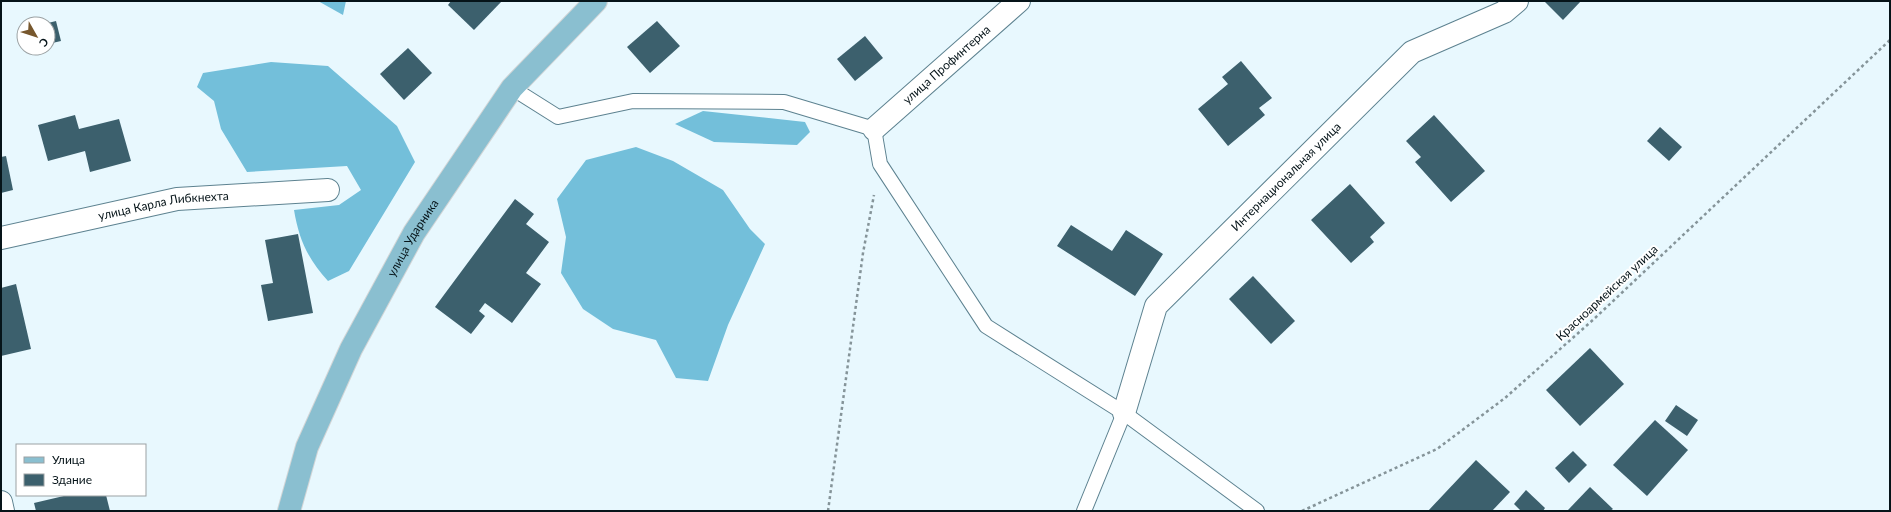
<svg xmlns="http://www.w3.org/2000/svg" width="1891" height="512" font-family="Lato,sans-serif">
  <rect width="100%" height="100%" fill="#e8f8fe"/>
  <!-- forest -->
  <g fill="#73bfda">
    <path d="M318,1H346L343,15Z"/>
    <path d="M271,62L328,66L397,126L415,162L349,271L328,281C308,259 299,240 294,210L339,205L361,190L347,166L247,172L221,129L214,101L197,87L203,73Z"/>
    <path d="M703,111L805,122L810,132L797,145L714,142L675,124Z"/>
    <path d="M636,147L673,161L723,190L750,229L765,244L728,325L708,381L676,378L656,340L613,329L583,309L561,273L566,237L557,199L586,160Z"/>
  </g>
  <!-- building -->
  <g fill="#3c606d">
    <path d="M451,1H502L474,30L448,5Z"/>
    <path d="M1544,1H1581L1563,20Z"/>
    <path d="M56,21L61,41L48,44V23Z"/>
    <path d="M657,21L680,46L650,73L627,47Z"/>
    <path d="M865,36L883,58L855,81L837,59Z"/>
    <path d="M408,48L432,73L404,100L380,74Z"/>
    <path d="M1241,61L1272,98L1259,108L1265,115L1228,146L1198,109L1228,84L1222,77Z"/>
    <path d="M75,115L79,129L119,119L131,161L90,172L85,151L48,161L38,125Z"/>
    <path d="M1434,115L1485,171L1451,202L1415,162L1421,157L1406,141Z"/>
    <path d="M1660,127L1682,147L1669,161L1647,141Z"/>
    <path d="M6,156L13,190L1,193V157Z"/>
    <path d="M1350,184L1385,223L1370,237L1374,242L1351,263L1311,220Z"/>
    <path d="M515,199L534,214L526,224L549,242L526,273L541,284L512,323L485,303L479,311L485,316L471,334L435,307Z"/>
    <path d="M1071,225L1112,251L1126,230L1163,254L1135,296L1057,246Z"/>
    <path d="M298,234L313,313L268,321L261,285L273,283L265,240Z"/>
    <path d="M1253,276L1295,321L1271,344L1229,299Z"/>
    <path d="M16,284L31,349L1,356V288Z"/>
    <path d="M1590,348L1624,384L1580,426L1546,390Z"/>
    <path d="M1676,405L1698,420L1687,436L1665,421Z"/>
    <path d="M1655,420L1688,450L1647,496L1613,465Z"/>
    <path d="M1573,451L1587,465L1569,483L1555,468Z"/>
    <path d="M1476,460L1510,492L1492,511H1428Z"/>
    <path d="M1590,487L1613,509L1610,511H1569L1568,510Z"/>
    <path d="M1526,490L1545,508L1543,511H1521L1514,504Z"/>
    <path d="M68,495H106L110,511H36L34,503Z"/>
  </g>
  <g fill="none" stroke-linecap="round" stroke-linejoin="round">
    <!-- lane casing -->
    <g stroke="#5d8290" stroke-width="16">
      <g id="lane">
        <path d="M512,88L558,117L633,101L784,102L874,129L880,164L986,326L1124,413L1257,511"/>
        <path d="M1084,511L1124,413"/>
      </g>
    </g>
    <!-- street casing -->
    <g stroke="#5d8290" stroke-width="24">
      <g id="street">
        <path id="s1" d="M874,129L1019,1"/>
        <path id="s2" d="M1,238L177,199L328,190"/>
        <path id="s3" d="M1124,413L1156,306L1412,52L1504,12L1517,1"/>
        <path d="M1,502L3,511"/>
      </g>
    </g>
    <!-- primary casing -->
    <g stroke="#d2d5d6" stroke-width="24">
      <g id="primary">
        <path id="s4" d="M289,511L307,447L351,349L414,233L512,88L596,1"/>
      </g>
    </g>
    <!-- path -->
    <g stroke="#859499" stroke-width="2.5" stroke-dasharray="3 3" stroke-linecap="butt">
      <path d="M828,511L863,253L874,195"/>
      <path d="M1302,511L1437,449L1505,398L1594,319L1890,40"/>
    </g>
    <!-- lane -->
    <use href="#lane" stroke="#fff" stroke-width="14"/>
    <!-- street -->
    <use href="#street" stroke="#fff" stroke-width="22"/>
    <!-- primary -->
    <use href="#primary" stroke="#8abfd0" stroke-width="22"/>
  </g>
  <g text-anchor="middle" stroke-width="4" stroke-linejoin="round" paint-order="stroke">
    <!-- street labels -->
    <g font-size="12" fill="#061419" stroke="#fff">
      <text dy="4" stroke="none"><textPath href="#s1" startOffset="97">улица Профинтерна</textPath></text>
      <text dy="4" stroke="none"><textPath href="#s3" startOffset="295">Интернациональная улица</textPath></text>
      <text dy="4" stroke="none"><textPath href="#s2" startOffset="166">улица Карла Либкнехта</textPath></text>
      <text dy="4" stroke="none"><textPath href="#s4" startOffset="301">улица Ударника</textPath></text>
      <text transform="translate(1607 293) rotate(-43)" y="4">Красноармейская улица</text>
    </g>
  </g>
  <!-- border -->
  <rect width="1891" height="512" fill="none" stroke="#061419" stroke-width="4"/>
  <!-- legend -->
  <rect x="16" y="444" width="130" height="52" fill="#ffffff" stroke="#9ba1a3"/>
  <rect x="24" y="457" width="20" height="6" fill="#8abfd0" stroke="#9ba1a3"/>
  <text x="52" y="464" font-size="12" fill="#061419">Улица</text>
  <rect x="24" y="474" width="20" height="12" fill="#3c606d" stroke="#9ba1a3"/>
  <text x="52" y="484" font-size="12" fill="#061419">Здание</text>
  <!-- north arrow -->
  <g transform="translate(36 36) rotate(129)"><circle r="19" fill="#ffffff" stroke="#9ba1a3"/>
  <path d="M0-3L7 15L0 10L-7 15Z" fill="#77572d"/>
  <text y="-6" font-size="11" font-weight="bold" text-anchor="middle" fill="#061419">С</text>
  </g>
</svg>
